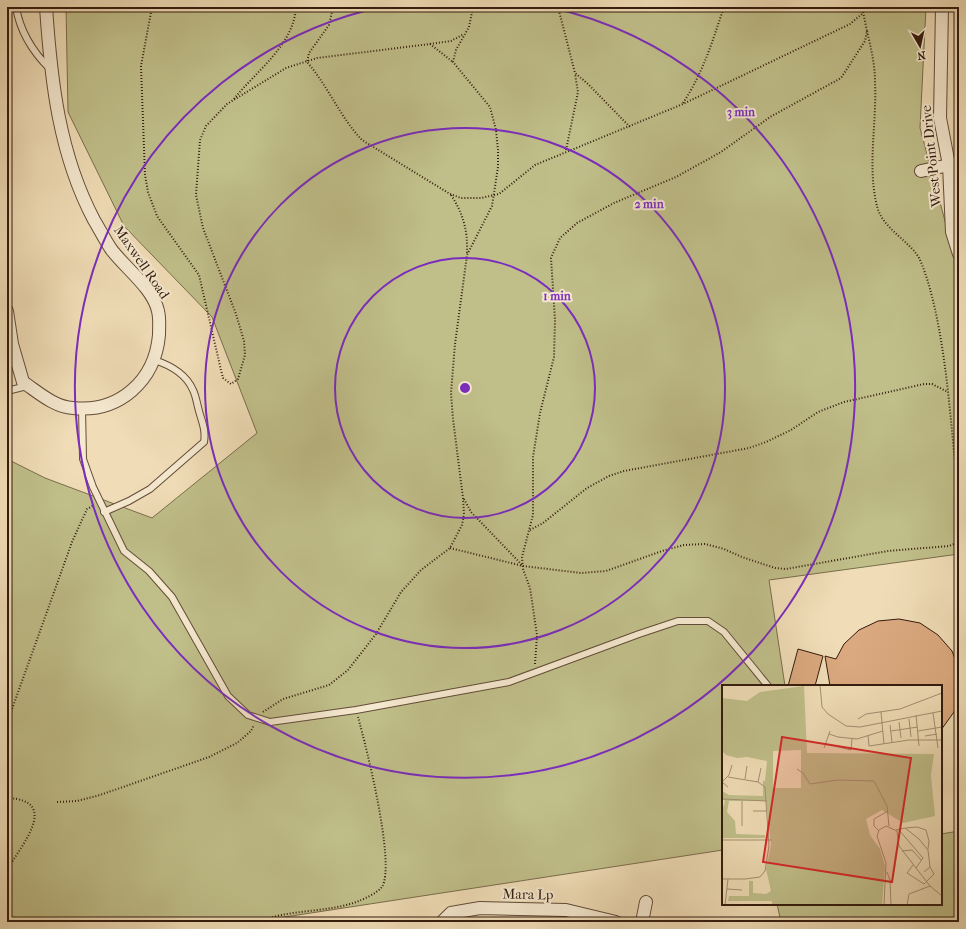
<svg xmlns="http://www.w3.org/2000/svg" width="966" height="929" font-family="'IM FELL French Canon',serif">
  <rect width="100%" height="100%" fill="#f0ddb7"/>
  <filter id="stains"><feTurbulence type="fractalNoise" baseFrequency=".005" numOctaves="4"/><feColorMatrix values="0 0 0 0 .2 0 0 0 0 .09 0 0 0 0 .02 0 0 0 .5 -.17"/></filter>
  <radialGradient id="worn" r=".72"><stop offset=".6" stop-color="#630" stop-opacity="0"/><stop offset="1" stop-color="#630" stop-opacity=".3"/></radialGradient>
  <!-- green -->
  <g fill="#c0bf8a" stroke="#7a6d4c">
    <path d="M66,7H926L920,128L959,273V554L769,580L785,686H723V850L252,922H7V459L45,478L152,518L257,433L212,317L124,226L68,112Z"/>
    <path d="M959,831V922H781L777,904H941V834Z"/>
  </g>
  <!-- building -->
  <g fill="#dba97f" stroke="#341b0e">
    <path d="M899,619L920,623L938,635L952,651L959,669V696L954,712L941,730V686H830L825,656L836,659L844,644L859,630L878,621Z"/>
    <path d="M798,649L823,656L815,686H788Z"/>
  </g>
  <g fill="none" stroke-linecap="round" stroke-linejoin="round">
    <!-- service casing -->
    <g stroke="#634c38" stroke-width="8">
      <g id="service">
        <path d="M16,7C20,32 33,52 50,69"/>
        <path d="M7,391L27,386"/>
        <path d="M82,408L83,459L93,487L124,551L149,571L172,597L228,696L248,715L270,722L356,710L509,682L639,634L678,621H708L724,632L768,686"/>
        <path d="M104,512L129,501L150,489L204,442C206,430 202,422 199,411C197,404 196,396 193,390C186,374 170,365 154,360"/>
      </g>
    </g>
    <!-- minor casing -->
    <g stroke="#634c38" stroke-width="14">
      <g id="minor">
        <path d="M942,7L940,118L949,165L952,232L959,254"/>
        <path d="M921,171L959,163"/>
        <path d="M7,311L12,344L23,382C38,392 54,407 73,408C119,413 155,381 159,335C159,327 160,319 158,311C153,288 125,268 111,249C105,240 100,230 94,220C59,154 51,81 46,7"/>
        <path d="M442,922L451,913L480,908L566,910L616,922"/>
        <path d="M642,922L646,902"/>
      </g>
    </g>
    <!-- path -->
    <g stroke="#341b0e" stroke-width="2" stroke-dasharray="1 2" stroke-linecap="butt">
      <path d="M152,7L141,66L145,175L148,192L157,216L199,275L221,370L223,378L231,384L238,379L245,355L244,341L236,314L203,228L196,195L200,140L206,126L227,104L286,68L317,58L430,44L453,62"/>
      <path d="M333,7L329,25L309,53L307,62C328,86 340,117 362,140L450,194L461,198H481L499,194L535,165L683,104L850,24L863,13"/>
      <path d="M558,7L575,73L588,84L630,127"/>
      <path d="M867,31C871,48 875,65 875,82C877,122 867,167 877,206C882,229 912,242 920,260C927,276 931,292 935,309C946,359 950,411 955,462L959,477"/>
      <path d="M430,44L451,41L464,34"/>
      <path d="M234,99C256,71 294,45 296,7"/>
      <path d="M683,103C704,71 712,42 724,7"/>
      <path d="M566,150L578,92L575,74"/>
      <path d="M451,195C463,213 468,231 467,253"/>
      <path d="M464,499L471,512L523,566"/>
      <path d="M530,530L543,523L587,488L609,476L624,471L749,448L766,442L791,430L818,412L844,402L924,384H932L948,392"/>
      <path d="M450,548L523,566L581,573L606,571L662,551L684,545L705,544L724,549L742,557L775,568L786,569L888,551L949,546L959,542"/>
      <path d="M535,664L537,635L530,588L523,569L522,557L533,515V457L540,413L554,357L555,320L551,258L560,238L577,223L614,203L676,177L721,152L770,117L841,78L865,41L867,31L862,7"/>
      <path d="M263,712L283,699L329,685L348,670L376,634L401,592L421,570L450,548L462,525L464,514L463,498L453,419L451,393L455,344L467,255L492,206L498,167V150L496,130L490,107L453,62L456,50L469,27L473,7"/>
      <path d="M7,723L72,542L87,509L94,505"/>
      <path d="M7,798C62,800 20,847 7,870"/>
      <path d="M57,802L77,801L100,795L209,757L237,743L251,731L254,725"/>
      <path d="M258,922C287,909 329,913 359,901C366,898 377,893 382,887C396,864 366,746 358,717"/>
    </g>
    <!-- service -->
    <use href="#service" stroke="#f5e9d0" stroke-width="6"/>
    <!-- minor -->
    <use href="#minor" stroke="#f5e9d0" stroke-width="12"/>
  </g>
  <!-- distance rings -->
  <g fill="none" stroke="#7b2cbf" stroke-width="2">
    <circle cx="465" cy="388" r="130"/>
    <circle cx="465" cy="388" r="260"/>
    <path d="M549 7A390 390 0 1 1 381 7"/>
  </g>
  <g text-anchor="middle" stroke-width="4" stroke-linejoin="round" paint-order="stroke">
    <!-- street labels -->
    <g font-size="14" fill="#341b0e" stroke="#f5e9d0">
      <text transform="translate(931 156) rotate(-96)" y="5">West Point Drive</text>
      <text transform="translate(142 262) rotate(55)" y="5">Maxwell Road</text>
      <text transform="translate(528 894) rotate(1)" y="5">Mara Lp</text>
    </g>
  </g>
  <!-- overview -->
  <g transform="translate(722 685)">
    <rect width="220" height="220" fill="#f0ddb7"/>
    <path d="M82,1L85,68L212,69L209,90L213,131L181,138L160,125L144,134L148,150L158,164L163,181L160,220H50V216H6L7,211H27V196H31V208L44,209L49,206L44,184L49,160L44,116H7L5,127L13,136L14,149L43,150V153H0V126L3,116L0,114V106L7,110L41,111V96H43L45,76L25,72L15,73L4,70L0,66V13L25,16L38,7ZM79,65V103H51V66Z" fill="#c0bf8a" fill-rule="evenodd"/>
    <path fill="none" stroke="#a58f73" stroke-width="1" d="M98,0L100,22L106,29L124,41L138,42L220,26M159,27L162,59M211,28L216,63M194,30L197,61M136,34L144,29L178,24L220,8M187,34L189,52M177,37L179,53M168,40L170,57M169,46L196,42M196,46L220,42M107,49L116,52L135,54L161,46M146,50L147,61L187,55H220M203,51L215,49M104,59L129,65L130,54M102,63L108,46M75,84L81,88L88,99L116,95L152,96L165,121L167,141M6,92L36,97L43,102L47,161L43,186L38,192M23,94L25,81M36,97L39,83M6,102L0,97L7,90L10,80M0,114L45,116M31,126H45M20,141V116M184,143L195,142L204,145L207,156L206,164M174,145L183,143L197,154L206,165L208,182M177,145L201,173L194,183M157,146L152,141V134L166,126M0,155H50M180,166L190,165L199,175M191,180L185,188L202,199L212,189L208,182L202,187M165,187L168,195L169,220M0,194H23L38,192M5,204L20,205M3,220L6,194M162,220L164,178L155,151L157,145L164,141L175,146L177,161L208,201L220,211M185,220L187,209L208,201"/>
    <path fill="#d62828" fill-opacity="0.15" stroke="#d62828" stroke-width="2" d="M60,52L189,73L170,197L41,177Z"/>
    <rect width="220" height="220" fill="none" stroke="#341b0e" stroke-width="2"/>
  </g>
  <circle cx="465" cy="388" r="6" fill="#7b2cbf" stroke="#f5e9d0" stroke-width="2"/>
  <g font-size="12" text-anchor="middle" font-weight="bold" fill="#7b2cbf" stroke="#f5e9d0" stroke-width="4" stroke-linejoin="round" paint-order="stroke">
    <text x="741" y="116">3 min</text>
    <text x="649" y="208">2 min</text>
    <text x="557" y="300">1 min</text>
  </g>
  <!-- margin -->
  <rect width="966" height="929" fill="none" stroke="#f0ddb7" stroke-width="24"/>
  <rect x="8" y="8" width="950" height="913" fill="none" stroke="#341b0e" stroke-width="2"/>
  <rect x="12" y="12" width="942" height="905" fill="none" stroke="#341b0e"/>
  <!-- north arrow -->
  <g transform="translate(920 46) rotate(171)" stroke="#f5e9d0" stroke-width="3" paint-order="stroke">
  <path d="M0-3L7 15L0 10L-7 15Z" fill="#341b0e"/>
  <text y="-6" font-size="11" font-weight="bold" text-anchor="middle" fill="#341b0e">N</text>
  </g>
  <rect width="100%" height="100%" filter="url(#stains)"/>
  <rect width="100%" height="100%" fill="url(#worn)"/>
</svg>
